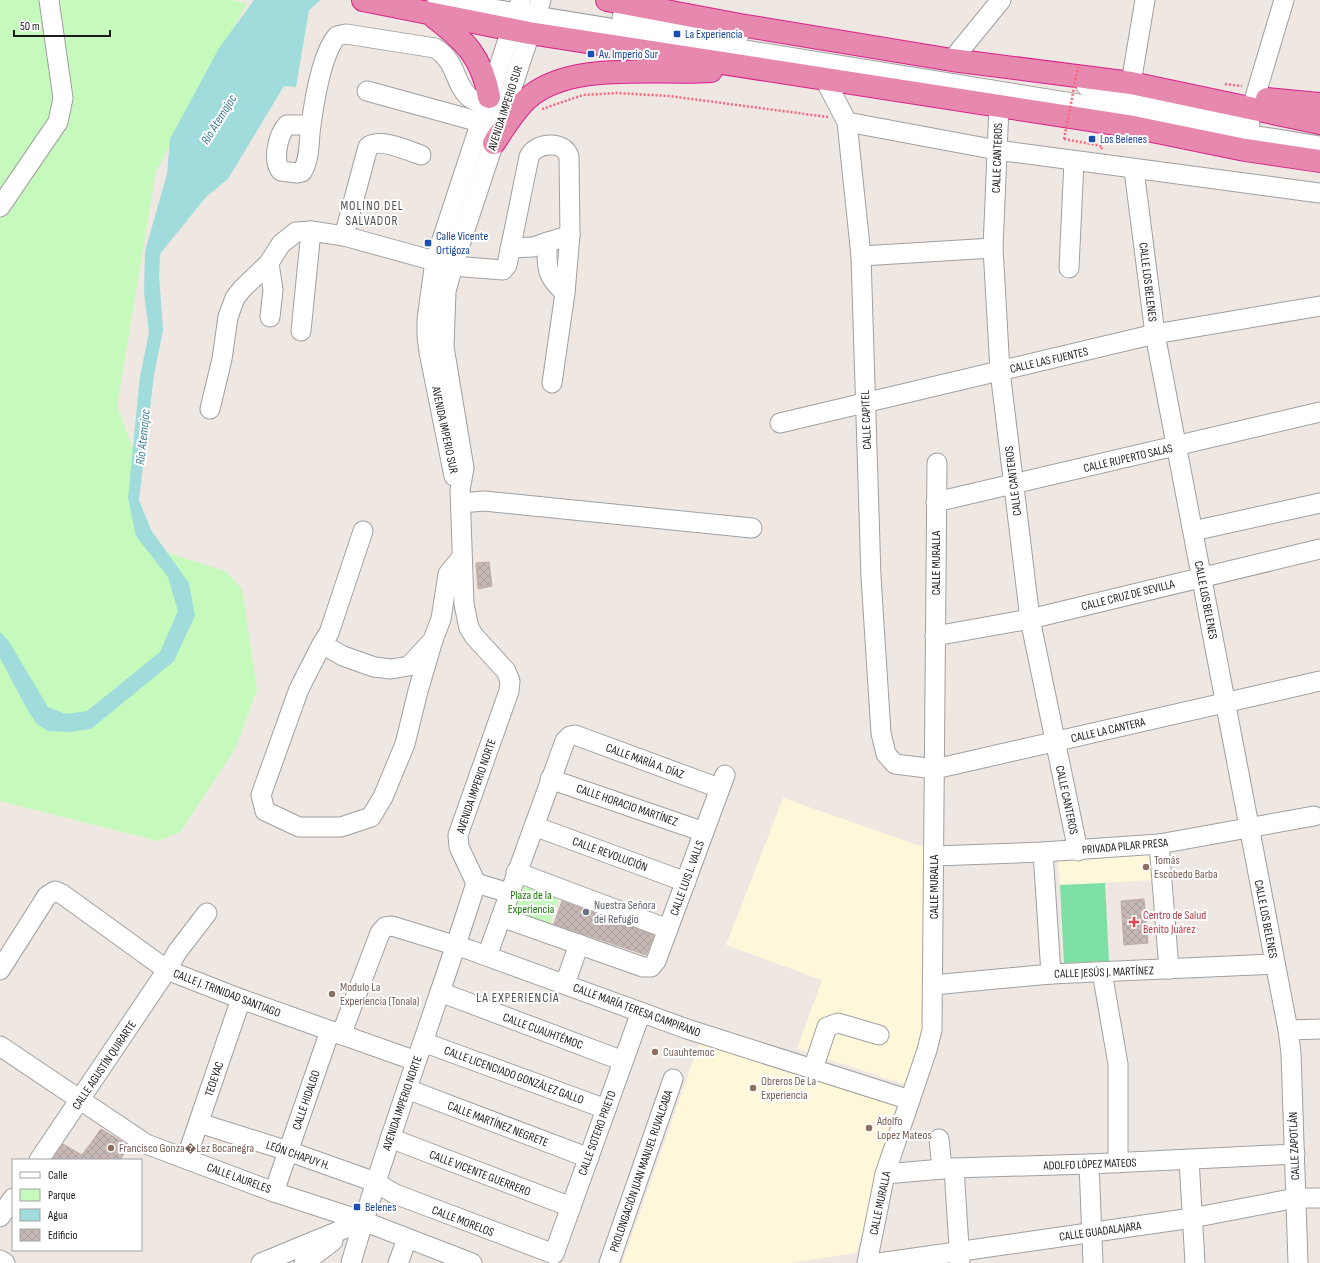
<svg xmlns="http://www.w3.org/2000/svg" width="1320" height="1263" font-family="'Sofia Sans Condensed',sans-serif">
  <defs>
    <pattern id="building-cross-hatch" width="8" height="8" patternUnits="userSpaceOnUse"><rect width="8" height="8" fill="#c6b8b5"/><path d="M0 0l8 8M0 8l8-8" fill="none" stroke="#aa9e9b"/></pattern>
  </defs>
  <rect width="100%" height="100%" fill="#eee7e2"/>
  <!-- education -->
  <g fill="#fff7da">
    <path d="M783,798L929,849V1029L909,1086L797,1049L822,980L726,945Z"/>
    <path d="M1155,849L1157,880L1060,885L1057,856Z"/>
    <path d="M701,1038L905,1104L856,1253L790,1263H622Z"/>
  </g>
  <!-- park -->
  <g fill="#c6fabd">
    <path d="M0,0H230L247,3L156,171L117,406L139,465L138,512L149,545L171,554L225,571L242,589L257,690L235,749L180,832L158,841L0,801Z"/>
    <path d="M519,873L560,893L548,930L504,915Z"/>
  </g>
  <!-- pitch -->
  <path fill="#7edfa4" d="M1105,883L1109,961L1064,963L1060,885Z"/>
  <!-- water -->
  <path fill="#a1dcdd" d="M254,0H321L309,10L296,87L284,86L228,179L206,197L160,254L159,276L163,330L154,375L139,500L151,530L189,583L195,616L174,661L91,729L69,732L48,731L37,724L28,711L0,658V632L8,640L48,707L66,714L87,711L160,652L178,611L168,577L136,536L128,498L140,376L149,333L144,292L145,251L167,174L170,139L219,48Z"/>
  <!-- building -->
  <g fill="url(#building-cross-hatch)" stroke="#c0aaa4">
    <path d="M489,562L492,586L478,589L476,563Z"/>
    <path d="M1144,899L1148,943L1124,945L1121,901Z"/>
    <path d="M562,901L654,935L646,955L554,924Z"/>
    <path d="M101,1129L129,1146L120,1160H52L63,1144L82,1155Z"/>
  </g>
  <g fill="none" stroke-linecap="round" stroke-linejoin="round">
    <!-- minor casing -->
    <g stroke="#a0a0a0" stroke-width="21">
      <g id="minor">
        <path d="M437,0L1097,107L1152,119L1320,146"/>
        <path d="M622,17L739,35"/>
        <path d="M952,60L1001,0"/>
        <path d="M824,78L847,122L861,256L871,577L881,733L886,754L895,764L935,769L1320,681"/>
        <path d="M1131,83L1145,0"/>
        <path d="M1086,86L1250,123"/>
        <path d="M367,91L480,122"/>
        <path d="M1255,97L1284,0"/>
        <path d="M999,106L993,248L1000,371L1030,619L1078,851"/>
        <path d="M847,122L997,150L1320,193"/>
        <path d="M311,125H287C278,135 272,160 281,171L297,173L302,172C309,161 309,146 310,133C313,108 321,54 337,36L346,34L435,48C457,61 454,84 469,97C474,101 481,103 487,105"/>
        <path d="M1134,170L1155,334L1288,1030L1291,1053L1298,1263"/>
        <path d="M0,207L58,122L63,98L49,0"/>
        <path d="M344,236L368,147C378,137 409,151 421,155"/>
        <path d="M547,242C547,267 545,275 565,293"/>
        <path d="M510,248L533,247L570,235"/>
        <path d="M861,256L993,248"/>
        <path d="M269,263L273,290L270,317"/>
        <path d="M1069,268L1074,161"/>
        <path d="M301,331L311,231"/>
        <path d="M210,409L222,359L228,317L235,298L242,289L269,263L281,244L296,232L311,231L344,236L453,266L503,270L507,265L529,157C535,142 565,140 569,157L570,235L565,293L552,383"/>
        <path d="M780,423L1155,334L1320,306"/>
        <path d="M454,476L429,352L427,336V319L435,261L521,0"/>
        <path d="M936,502L1320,412"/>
        <path d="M461,503L484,501L752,528"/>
        <path d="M363,531L329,633L322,644L343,656L374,667L391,669L409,666L433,640L441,619L448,574L461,558"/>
        <path d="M1193,531L1320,503"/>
        <path d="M935,636L1030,619L1320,549"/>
        <path d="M322,644L299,689L261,795L265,811L299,827H341L371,817L383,797L405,744L418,691L433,640"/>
        <path d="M550,779L704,832"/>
        <path d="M534,826L686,882"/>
        <path d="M1159,844L1169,969"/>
        <path d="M1043,852L1051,974"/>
        <path d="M934,856L1043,852L1159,844L1314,816"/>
        <path d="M516,872L668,929"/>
        <path d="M476,883L509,893"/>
        <path d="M501,917L643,967H651L656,961L668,929L725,775"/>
        <path d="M487,956L565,741L570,736L575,735L719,788"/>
        <path d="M0,970L47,896L55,891L62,894L167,970L241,999L416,1061"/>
        <path d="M1102,972L1118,1064V1163"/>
        <path d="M565,984L579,944"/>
        <path d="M933,985L1051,974L1275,964"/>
        <path d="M440,992L623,1061"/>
        <path d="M1288,1030L1320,1029"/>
        <path d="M341,1035L380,933L385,927L392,926L470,950L687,1029L910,1100"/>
        <path d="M423,1042L606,1109"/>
        <path d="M0,1046L146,1144L274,1192L363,1221L472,1263"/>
        <path d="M813,1069L827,1027L838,1023L879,1035"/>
        <path d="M407,1089L589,1158"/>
        <path d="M199,1123L288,1151L375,1182L395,1194L554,1254L641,1012"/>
        <path d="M390,1138L571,1207"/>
        <path d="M939,1139L942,1169"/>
        <path d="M186,1159L241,999"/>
        <path d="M1189,1159L1195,1263"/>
        <path d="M39,1160L167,970L177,952L207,913"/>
        <path d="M1089,1164L1093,1263"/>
        <path d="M954,1168L960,1263"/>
        <path d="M885,1174L954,1168L1089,1164L1295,1154"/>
        <path d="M274,1192L330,1031"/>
        <path d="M0,1217L13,1198"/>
        <path d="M0,1260L5,1263"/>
        <path d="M261,1263L363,1221"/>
        <path d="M304,1263L333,1241"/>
        <path d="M351,1263C388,1135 436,1010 476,883L459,847L458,835L509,691L510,681L506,671L474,636L469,628L464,604L460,490L464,468L444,347L446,291L453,266L541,0"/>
        <path d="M398,1263L407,1239"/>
        <path d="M609,1263L673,1079"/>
        <path d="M867,1263L885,1174L927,1050L932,1030L937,463"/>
        <path d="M879,1263L1192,1218L1296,1198H1320"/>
      </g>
    </g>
    <!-- highway casing -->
    <g stroke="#da218a" stroke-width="24">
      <g id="highway">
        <path d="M363,0L529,33L1128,126L1245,150L1320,161"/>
        <path d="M607,0L740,25L952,60L1131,83L1320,123"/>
        <path d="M434,17C465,41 482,57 489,97"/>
        <path d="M1267,99L1320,104"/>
        <path d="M494,143C504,128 514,111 527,99C570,60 657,75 711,71"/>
      </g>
    </g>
    <!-- path -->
    <g stroke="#fb6578" stroke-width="2.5" stroke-dasharray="2 2" stroke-linecap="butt">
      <path d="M1225,84L1242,86"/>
      <path d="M542,109L583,95L617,93L669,96L828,117"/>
      <path d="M1064,139L1102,146L1101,150"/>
    </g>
    <!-- minor -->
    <use href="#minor" stroke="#fff" stroke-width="19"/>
    <!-- highway -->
    <use href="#highway" stroke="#e788af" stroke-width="22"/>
    <!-- path-bridge -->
    <path stroke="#fb6578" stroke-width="2.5" stroke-dasharray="2 2" stroke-linecap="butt" d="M1064,139L1078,67"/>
  </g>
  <!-- markers -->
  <g fill="#1a4fb4" stroke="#fff" stroke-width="1.5">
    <rect x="673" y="30" width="8" height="8" rx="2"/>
    <rect x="587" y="50" width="8" height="8" rx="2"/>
    <rect x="1088" y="135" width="8" height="8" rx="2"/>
    <rect x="424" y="239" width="8" height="8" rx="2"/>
    <rect x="353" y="1203" width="8" height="8" rx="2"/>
  </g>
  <g fill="#8d6e63" stroke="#fff" stroke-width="1.5">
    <circle cx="1146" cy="867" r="4"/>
    <circle cx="332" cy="994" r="4"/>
    <circle cx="655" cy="1052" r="4"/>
    <circle cx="753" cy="1088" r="4"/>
    <circle cx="869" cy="1128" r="4"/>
    <circle cx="111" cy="1148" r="4"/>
  </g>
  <circle fill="#6b7280" stroke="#fff" stroke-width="1.5" cx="586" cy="912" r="4"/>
  <path fill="#e0444e" stroke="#fff" stroke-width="1.5" d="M1132 916h4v4h4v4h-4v4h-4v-4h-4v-4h4z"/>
  <g text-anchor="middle" stroke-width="4" stroke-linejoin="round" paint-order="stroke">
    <!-- transit labels -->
    <g font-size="12" fill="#164399" stroke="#fff" text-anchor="start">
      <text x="685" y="38">La Experiencia</text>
      <text x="599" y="58">Av. Imperio Sur</text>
      <text x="1100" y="143">Los Belenes</text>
      <text x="436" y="240">Calle Vicente<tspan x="436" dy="14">Ortigoza</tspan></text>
      <text x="365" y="1211">Belenes</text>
    </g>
    <!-- street labels -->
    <g font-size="12" fill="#1c1c1c" stroke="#fff">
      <text transform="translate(505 108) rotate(-72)" y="4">AVENIDA IMPERIO SUR</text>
      <text transform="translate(997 158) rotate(-88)" y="4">CALLE CANTEROS</text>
      <text transform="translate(1148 282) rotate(83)" y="4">CALLE LOS BELENES</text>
      <text transform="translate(1049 360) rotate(-13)" y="4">CALLE LAS FUENTES</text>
      <text transform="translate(866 420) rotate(-92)" y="4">CALLE CAPITEL</text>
      <text transform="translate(445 430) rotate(78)" y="4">AVENIDA IMPERIO SUR</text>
      <text transform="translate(1128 458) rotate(-13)" y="4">CALLE RUPERTO SALAS</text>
      <text transform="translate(1013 481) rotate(-97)" y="4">CALLE CANTEROS</text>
      <text transform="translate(936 563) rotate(-90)" y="4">CALLE MURALLA</text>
      <text transform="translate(1128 595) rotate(-14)" y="4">CALLE CRUZ DE SEVILLA</text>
      <text transform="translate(1206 600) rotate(79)" y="4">CALLE LOS BELENES</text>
      <text transform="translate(1108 730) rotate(-13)" y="4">CALLE LA CANTERA</text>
      <text transform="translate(645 761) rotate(20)" y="4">CALLE MARÍA A. DÍAZ</text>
      <text transform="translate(476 786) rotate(-71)" y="4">AVENIDA IMPERIO NORTE</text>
      <text transform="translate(1067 800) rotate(78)" y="4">CALLE CANTEROS</text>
      <text transform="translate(627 805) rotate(19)" y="4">CALLE HORACIO MARTÍNEZ</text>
      <text transform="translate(1125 846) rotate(-5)" y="4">PRIVADA PILAR PRESA</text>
      <text transform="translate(610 854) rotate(20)" y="4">CALLE REVOLUCIÓN</text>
      <text transform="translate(687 878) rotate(-70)" y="4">CALLE LUIS L. VALLS</text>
      <text transform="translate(934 887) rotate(-90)" y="4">CALLE MURALLA</text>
      <text transform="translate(1266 919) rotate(79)" y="4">CALLE LOS BELENES</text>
      <text transform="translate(1104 972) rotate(-2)" y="4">CALLE JESÚS J. MARTÍNEZ</text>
      <text transform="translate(227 993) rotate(21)" y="4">CALLE J. TRINIDAD SANTIAGO</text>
      <text transform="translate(637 1010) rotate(20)" y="4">CALLE MARÍA TERESA CAMPIRANO</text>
      <text transform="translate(543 1031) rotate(20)" y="4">CALLE CUAUHTÉMOC</text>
      <text transform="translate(104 1065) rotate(-56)" y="4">CALLE AGUSTÍN QUIRARTE</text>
      <text transform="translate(514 1075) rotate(20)" y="4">CALLE LICENCIADO GONZÁLEZ GALLO</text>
      <text transform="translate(214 1079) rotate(-71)" y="4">TEOEYAC</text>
      <text transform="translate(306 1100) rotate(-71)" y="4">CALLE HIDALGO</text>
      <text transform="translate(402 1103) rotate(-71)" y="4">AVENIDA IMPERIO NORTE</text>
      <text transform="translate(498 1124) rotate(21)" y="4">CALLE MARTÍNEZ NEGRETE</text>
      <text transform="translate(597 1133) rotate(-70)" y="4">CALLE SOTERO PRIETO</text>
      <text transform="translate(1294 1146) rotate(-92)" y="4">CALLE ZAPOTLÁN</text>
      <text transform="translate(298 1155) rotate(19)" y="4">LEÓN CHAPUY H.</text>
      <text transform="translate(1090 1164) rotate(-2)" y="4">ADOLFO LÓPEZ MATEOS</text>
      <text transform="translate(641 1171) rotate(-71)" y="4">PROLONGACIÓN JUAN MANUEL RUVALCABA</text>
      <text transform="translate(480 1173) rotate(21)" y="4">CALLE VICENTE GUERRERO</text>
      <text transform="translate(239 1178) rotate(20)" y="4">CALLE LAURELES</text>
      <text transform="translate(880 1203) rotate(-78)" y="4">CALLE MURALLA</text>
      <text transform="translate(463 1221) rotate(21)" y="4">CALLE MORELOS</text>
      <text transform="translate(1100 1231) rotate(-8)" y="4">CALLE GUADALAJARA</text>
    </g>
    <!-- education labels -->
    <g font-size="12" fill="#785e54" stroke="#fff" text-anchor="start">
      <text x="1154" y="864">Tomás<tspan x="1154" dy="14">Escobedo Barba</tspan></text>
      <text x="340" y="991">Modulo La<tspan x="340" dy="14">Experiencia (Tonala)</tspan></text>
      <text x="663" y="1056">Cuauhtemoc</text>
      <text x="761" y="1085">Obreros De La<tspan x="761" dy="14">Experiencia</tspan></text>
      <text x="877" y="1125">Adolfo<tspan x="877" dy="14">Lopez Mateos</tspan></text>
      <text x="119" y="1152">Francisco Gonza�Lez Bocanegra</text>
    </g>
    <!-- park labels -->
    <g font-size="12" fill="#1a7b0a" stroke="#fff">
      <text x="531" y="899">Plaza de la<tspan x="531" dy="14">Experiencia</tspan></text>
    </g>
    <!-- worship labels -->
    <g font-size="12" fill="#5b616d" stroke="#fff" text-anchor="start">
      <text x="594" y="909">Nuestra Señora<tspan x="594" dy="14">del Refugio</tspan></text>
    </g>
    <!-- health labels -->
    <g font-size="12" fill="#be3a42" stroke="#fff" text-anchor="start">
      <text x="1143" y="919">Centro de Salud<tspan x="1143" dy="14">Benito Juárez</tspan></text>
    </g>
    <!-- water labels -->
    <g font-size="13" font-style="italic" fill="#407e96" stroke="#fff">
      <text transform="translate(218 119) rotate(-58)" y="5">Río Atemajac</text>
      <text transform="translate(142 437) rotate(-84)" y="5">Río Atemajac</text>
    </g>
    <!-- neighbourhood labels -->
    <g font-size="13" letter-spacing="1" fill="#4f4f4f" stroke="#fff">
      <text x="372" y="210">MOLINO DEL<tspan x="372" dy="15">SALVADOR</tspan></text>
      <text x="518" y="1002">LA EXPERIENCIA</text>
    </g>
  </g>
  <!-- legend -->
  <rect x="12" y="1159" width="130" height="92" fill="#ffffff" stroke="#a4a4a4"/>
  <rect x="20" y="1172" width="20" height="6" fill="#ffffff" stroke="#a4a4a4"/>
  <text x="48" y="1179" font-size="12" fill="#1c1c1c">Calle</text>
  <rect x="20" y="1189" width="20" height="12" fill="#c6fabd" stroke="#a4a4a4"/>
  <text x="48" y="1199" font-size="12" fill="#1c1c1c">Parque</text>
  <rect x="20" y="1209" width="20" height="12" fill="#a1dcdd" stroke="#a4a4a4"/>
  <text x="48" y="1219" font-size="12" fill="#1c1c1c">Agua</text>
  <rect x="20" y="1229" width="20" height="12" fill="url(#building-cross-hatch)" stroke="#a4a4a4"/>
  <text x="48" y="1239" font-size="12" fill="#1c1c1c">Edificio</text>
  <!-- scale -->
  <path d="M14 30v6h96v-6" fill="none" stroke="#1c1c1c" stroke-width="2"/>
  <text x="20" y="30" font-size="12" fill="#1c1c1c" stroke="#ffffff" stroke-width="3" paint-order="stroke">50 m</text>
</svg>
